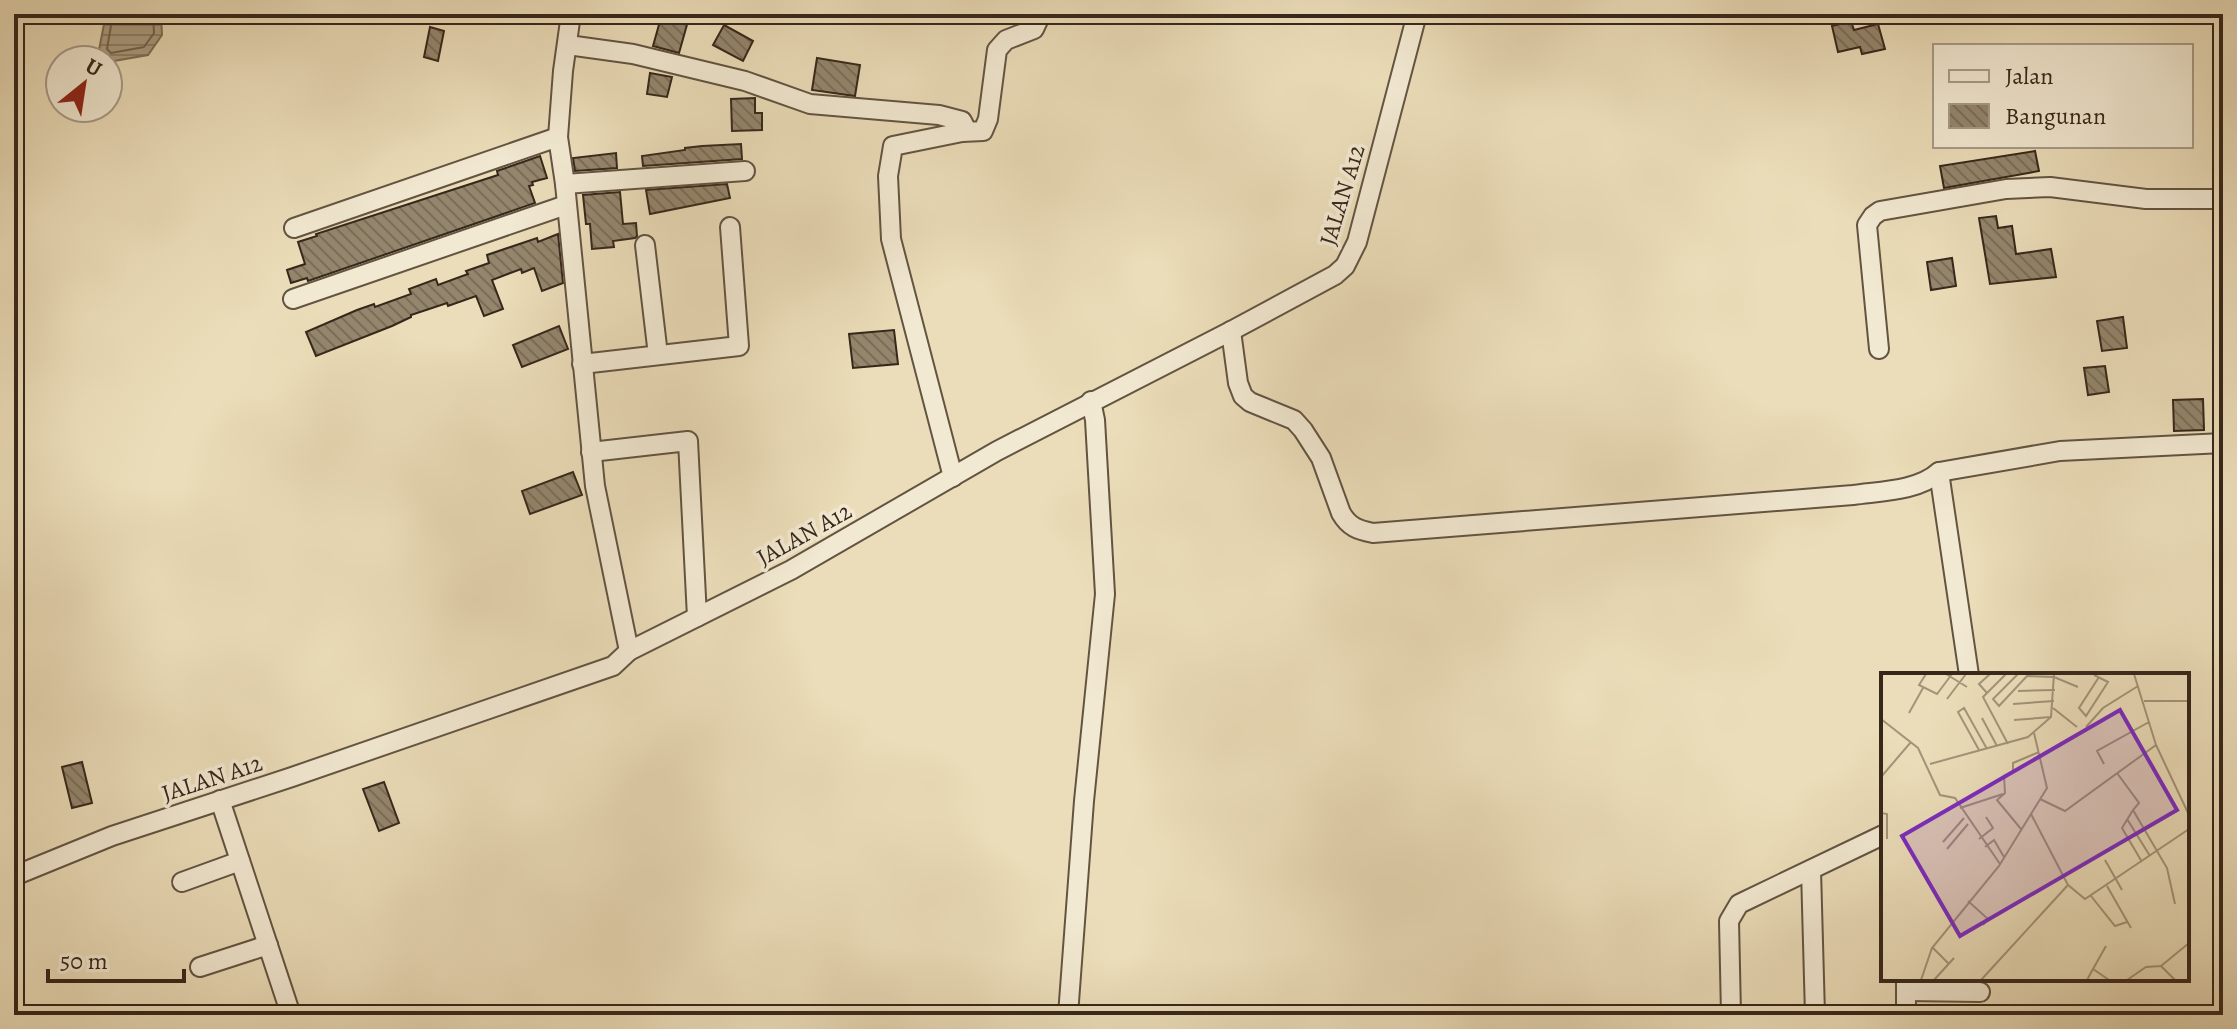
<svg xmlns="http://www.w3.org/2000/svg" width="2237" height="1029" font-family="Alegreya,serif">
  <defs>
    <pattern id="water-rules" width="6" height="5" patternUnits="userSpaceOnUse" patternTransform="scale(2)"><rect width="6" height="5" fill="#ad9f83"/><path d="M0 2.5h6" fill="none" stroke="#8e826a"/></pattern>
    <pattern id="building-back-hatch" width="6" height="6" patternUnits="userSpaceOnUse" patternTransform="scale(2)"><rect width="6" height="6" fill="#94866d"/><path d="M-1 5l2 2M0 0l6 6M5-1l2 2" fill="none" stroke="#7a6e59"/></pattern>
  </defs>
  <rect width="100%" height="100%" fill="#ebddb9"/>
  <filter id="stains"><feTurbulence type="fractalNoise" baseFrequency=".0025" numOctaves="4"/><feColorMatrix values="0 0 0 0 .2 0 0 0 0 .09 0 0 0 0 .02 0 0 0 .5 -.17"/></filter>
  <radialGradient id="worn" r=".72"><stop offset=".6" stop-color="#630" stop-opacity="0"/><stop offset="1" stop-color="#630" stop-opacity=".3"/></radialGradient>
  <!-- water -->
  <path fill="url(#water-rules)" stroke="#7d6f59" stroke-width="2" d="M106,14H161L162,35L148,55L108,62V60H97Z"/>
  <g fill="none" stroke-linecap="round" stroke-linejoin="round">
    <!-- shore -->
    <path stroke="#72634f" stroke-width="2" d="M113,14L107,49L111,53L144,47L154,33L153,14"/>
  </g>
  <!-- building -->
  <g fill="url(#building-back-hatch)" stroke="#36271b" stroke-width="2">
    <path d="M662,14H690L679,53L653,46Z"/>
    <path d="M1851,21L1854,30L1878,24L1885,49L1862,54L1860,47L1838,52L1832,26Z"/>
    <path d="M724,25L753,41L743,61L713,45Z"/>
    <path d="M430,27L444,31L438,61L424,57Z"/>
    <path d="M817,58L860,65L855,96L812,90Z"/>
    <path d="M650,73L672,77L667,97L647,94Z"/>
    <path d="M755,98V113H762V130L732,131L731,99Z"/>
    <path d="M741,144L742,159L643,166L642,156L685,150V148L702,146Z"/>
    <path d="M2035,151L2039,171L1944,188L1940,166Z"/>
    <path d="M616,153L617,168L575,171L573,158Z"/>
    <path d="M540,156L547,178L532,182L533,185L529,186L535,203L308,281L307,278L291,283L287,270L305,264L298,242L317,236L316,234L498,175L497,171Z"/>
    <path d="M727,184L730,198L650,214L646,190Z"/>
    <path d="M620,192L623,224L636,223L637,236L635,238L613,241L614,247L592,249L590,224H586L583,195Z"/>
    <path d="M1996,216L1998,228L2012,226L2016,254L2051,249L2056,277L1990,284L1979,218Z"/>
    <path d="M558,234L563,283L542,291L534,268L522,273L521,269L492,280L503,309L484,316L476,296L448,306L447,303L411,315V317L392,326L316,356L306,332L357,310L374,304L375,307L411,294L409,289L436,279L438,285L468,274L466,271L489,263L487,255L537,238L538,242Z"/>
    <path d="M1952,258L1956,286L1931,290L1927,262Z"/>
    <path d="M2123,317L2127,348L2102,351L2097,321Z"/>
    <path d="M559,326L568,349L522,367L513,345Z"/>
    <path d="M894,330L898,364L853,368L849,334Z"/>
    <path d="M2105,366L2109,392L2088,395L2084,368Z"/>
    <path d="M2203,399L2204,430L2174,431L2173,400Z"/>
    <path d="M573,472L582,495L530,514L522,491Z"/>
    <path d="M82,762L92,803L72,808L62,767Z"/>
    <path d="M384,782L399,823L379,831L363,789Z"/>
  </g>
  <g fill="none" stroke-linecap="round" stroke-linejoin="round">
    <!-- minor casing -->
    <g stroke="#635442" stroke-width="22">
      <g id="minor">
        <path d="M571,14L563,71L558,137L565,184L595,486L629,651"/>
        <path d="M568,45L633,54L745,81L810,104L939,115L962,121L965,127L962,132"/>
        <path d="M565,184L745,171"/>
        <path d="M294,228L558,137"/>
        <path d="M645,245L658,355"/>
        <path d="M293,299L566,205"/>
        <path d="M1231,331L1238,383L1243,396L1250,402L1294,420L1303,430L1321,458L1341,513C1349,527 1358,530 1373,533L1853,495C1881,491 1918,491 1939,472L2060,451L2223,443"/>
        <path d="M1879,349L1867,225L1873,216L1880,211L2006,189L2050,187L2146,199H2223"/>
        <path d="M582,364L739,346L730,227"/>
        <path d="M591,452L688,441L697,617"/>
        <path d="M1939,472L1969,675"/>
        <path d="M953,477L891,239L888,176L893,146L962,132L983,131L988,119L997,50L1006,40L1034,29L1041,14"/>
        <path d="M220,800L291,1015"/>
        <path d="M1811,870L1815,1015"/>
        <path d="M14,876L112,836L292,777L613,666L629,651L791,570L997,451L1231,331L1335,275L1345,266L1357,242L1417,14"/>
        <path d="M182,882L240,861"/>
        <path d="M200,967L268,945"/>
        <path d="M1906,991L1980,992"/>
        <path d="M1068,1015L1084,801L1105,594L1095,420L1091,401"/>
        <path d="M1731,1015L1729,921L1739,904L1883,835"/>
        <path d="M1906,1015V982"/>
      </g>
    </g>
    <!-- minor -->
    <use href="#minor" stroke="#f2e9d2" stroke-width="18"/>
  </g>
  <g text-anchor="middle" stroke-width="7" stroke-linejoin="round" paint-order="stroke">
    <!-- street labels -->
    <g font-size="24" fill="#36271b" stroke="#f2e9d2">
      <text transform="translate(1342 195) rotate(-73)" y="8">JALAN A12</text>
      <text transform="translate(804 534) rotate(-29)" y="8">JALAN A12</text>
      <text transform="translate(212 778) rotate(-18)" y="8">JALAN A12</text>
    </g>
  </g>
  <!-- overview -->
  <g transform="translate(1881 673)">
    <rect width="308" height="308" fill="#ebddb9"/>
    <path fill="none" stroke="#a3947a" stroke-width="2" d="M45,1L38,12L56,21L71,1M65,1L86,14M125,1L102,24L127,71M137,1L112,26L118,33L146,3L173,4L197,14M253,1L275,72L308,142M213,2L227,9L205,43L198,35L218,4M137,18L174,17M106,20L98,11L109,1M66,26L85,1M263,28H308M132,31L173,28M172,35L196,54M28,40L42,15M101,45L116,73M0,46L37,75L59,122L74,125L119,191M133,47L170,44M205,54L222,35L257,13M98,77L77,39L83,35L106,76M49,91L147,64L170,44L173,1M223,91L216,78L268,49M236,100L258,130L252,137L286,195L294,231M0,104L30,69M159,126L184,138L275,72M79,135L122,121M252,137L241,155L261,189M0,140L6,141V166M150,141L187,212M246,146L269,183M140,156L116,127L124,120L123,103L132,98V90L158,79M98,166L112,155L105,144M62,169L83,145M104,174L113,167L123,184M66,176L87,151M224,187L241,217M226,213L250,255M210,223L234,253L246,249M87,228L107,246L102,252M51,274L68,291M212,296L225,273M40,307L51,275L118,193L166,115L153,60M53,307L73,285M100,307L187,212L204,226L308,156M206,307L212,296L228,307M246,307L265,294L280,293M294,307L280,293L308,270"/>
    <path fill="#7b2cbf" fill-opacity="0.15" stroke="#7b2cbf" stroke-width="4" d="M239,37L296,137L79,263L21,163Z"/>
    <rect width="308" height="308" fill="none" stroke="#36271b" stroke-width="4"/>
  </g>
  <!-- margin -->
  <rect width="2237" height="1029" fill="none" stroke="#ebddb9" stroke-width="48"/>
  <rect x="16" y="16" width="2205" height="997" fill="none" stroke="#36271b" stroke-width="4"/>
  <rect x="24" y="24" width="2189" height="981" fill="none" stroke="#36271b" stroke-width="2"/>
  <!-- legend -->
  <rect x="1933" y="44" width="260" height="104" fill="#f2e9d2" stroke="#a79b89" stroke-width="2"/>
  <rect x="1949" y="70" width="40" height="12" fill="#f2e9d2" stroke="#a79b89" stroke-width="2"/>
  <text x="2005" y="84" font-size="24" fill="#36271b">Jalan</text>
  <rect x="1949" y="104" width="40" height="24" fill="url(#building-back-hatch)" stroke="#a79b89" stroke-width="2"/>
  <text x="2005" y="124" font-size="24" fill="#36271b">Bangunan</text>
  <!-- north arrow -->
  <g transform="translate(84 84) rotate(30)"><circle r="38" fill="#f2e9d2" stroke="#a79b89" stroke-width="2"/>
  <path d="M0-6L14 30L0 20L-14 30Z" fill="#8f2418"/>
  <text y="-12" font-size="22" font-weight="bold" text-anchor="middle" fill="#36271b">U</text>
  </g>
  <!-- scale -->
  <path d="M48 969v12h136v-12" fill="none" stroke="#36271b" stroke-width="4"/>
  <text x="60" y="969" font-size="24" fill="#36271b" stroke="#f2e9d2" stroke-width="6" paint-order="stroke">50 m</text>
  <rect width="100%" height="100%" filter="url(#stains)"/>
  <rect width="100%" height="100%" fill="url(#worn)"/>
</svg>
